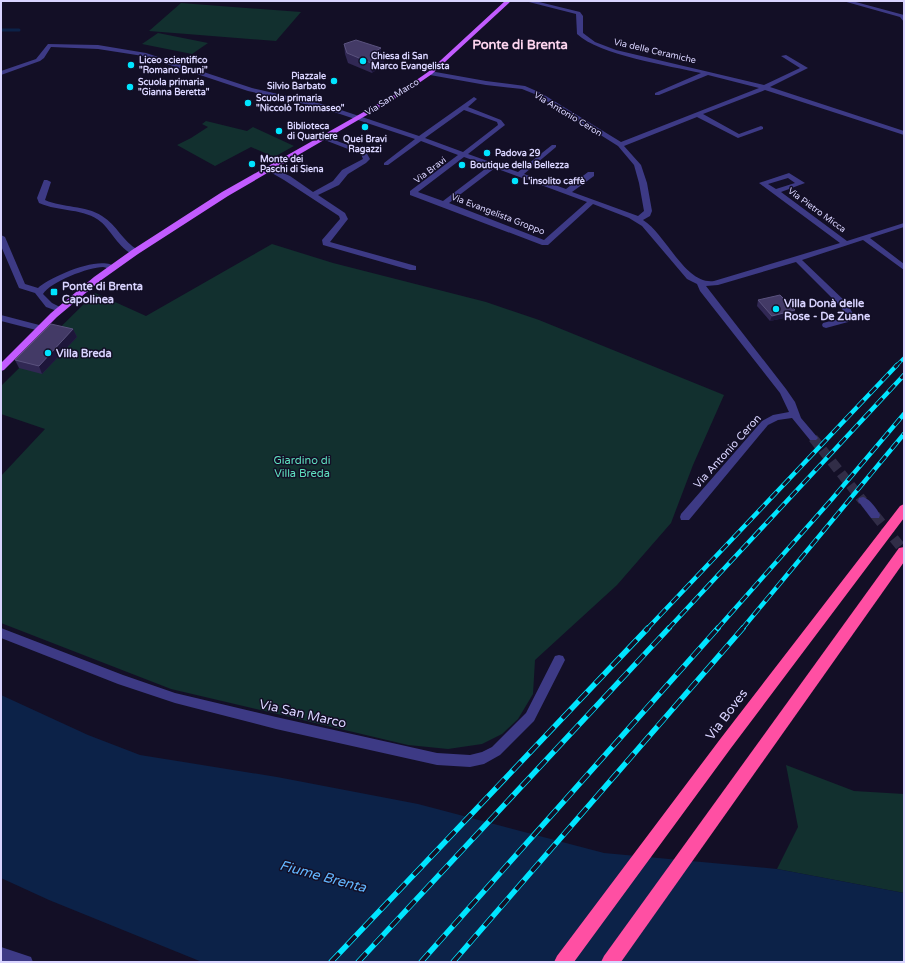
<svg xmlns="http://www.w3.org/2000/svg" width="905" height="963" font-family="'Varela Round',sans-serif">
  <rect width="100%" height="100%" fill="#130f26"/>
  <!-- green -->
  <g fill="#12302f">
    <path d="M181,3L301,12L276,41L149,31Z"/>
    <path d="M158,33L208,43L192,54L142,44Z"/>
    <path d="M206,121L247,131L253,127L294,146L274,157L251,147L215,166L177,145L191,138L208,127L202,124Z"/>
    <path d="M272,244L333,263L486,302L539,320L724,395L693,465L671,523L617,585L535,660L533,694L518,719L502,734L482,744L448,749L408,745L171,689L1,623V476L45,429L1,414V386L95,293L146,316Z"/>
    <path d="M786,765L854,791L904,794V893L777,869L798,827Z"/>
  </g>
  <!-- water -->
  <path fill="#0c2248" d="M1,695L88,735L140,755L277,777L418,804L604,853L777,869L904,893V962H202L49,900L1,878Z"/>
  <g fill="none" stroke-linecap="round" stroke-linejoin="round">
    <!-- stream -->
    <path stroke="#0c2248" stroke-width="3" d="M1,30H19"/>
    <!-- minor-tunnel -->
    <g stroke="#312d47" stroke-width="10" stroke-dasharray="10 5" stroke-linecap="butt">
      <path d="M813,438L863,501"/>
      <path d="M875,515L904,551"/>
    </g>
    <!-- minor -->
    <g fill="#3d3a85" fill-rule="evenodd">
      <path d="M525,1H535L580,12L583,16V33L595,42L616,50L764,85L800,68L781,56L786,55L808,68L770,87L904,131V135L765,90L703,114L739,134L761,126L763,127V129L738,138L697,117L624,146L641,165L647,183L652,211L650,216L643,220C666,234 685,285 714,281L840,243L759,183L789,173L805,183L781,192L847,241L904,223V227L870,238L904,264V270L863,240L802,260L848,304L853,314L848,322L826,328L823,327L822,325L823,323L842,318L845,314L841,307L796,262L718,285L706,286L786,389L795,402L801,418L818,438L816,440H810L792,418L778,420L768,425L689,520H681L680,517L681,514L762,421L773,415L789,412L780,393L700,291L697,284L687,279L642,226L629,218L593,204L548,245H542L410,195V191L458,155L421,141L388,165H384V163L415,139L322,108L248,91L143,56L98,49L51,47L44,58L40,61L1,75V71L36,59L48,44L98,45L146,53L252,88L326,105L419,136L474,97L477,99L468,107L501,120L505,125L468,154L518,172L552,145H556V147L524,174L566,189L588,172H594V176L572,192L638,216L644,211L639,183L634,165L618,146L537,95L522,89L486,85L430,75L427,73L430,71L486,81L525,86L541,93L621,142L759,88L708,75L659,95H655V93L701,73C670,66 599,55 577,34L576,14ZM464,110L497,122L498,125L463,152L425,138ZM464,157L489,166L443,201L418,192ZM495,168L587,202L544,240L449,203ZM788,178L795,183L776,189L768,184Z"/>
      <path d="M843,1H852L904,15V22L900,17Z"/>
      <path d="M324,136L366,152L370,159L366,163L348,174L339,185L318,195L345,213L348,219L330,242L416,266V270H410L323,245L322,240L340,219L339,216L284,180L265,169L269,167L271,168L290,176L313,192L333,181L342,170L363,159L361,154L322,139V137Z"/>
      <path d="M44,180H47L51,182L45,200C63,208 85,205 102,216C117,225 123,242 138,250V254C124,257 111,230 101,222C85,208 59,212 39,203L37,198Z"/>
      <path d="M1,235L5,237L25,284L38,288C50,277 103,253 116,268L112,270C109,270 106,267 103,267C89,267 50,282 43,294L52,303L64,309L63,311L60,312L46,307L35,293L19,288L1,246Z"/>
      <path d="M1,315L43,326L44,328L40,331L1,321Z"/>
      <path d="M863,497C870,499 877,509 880,515L879,518H871L858,501L859,498Z"/>
      <path d="M1,628L123,675L175,693L276,717L437,753L470,755L482,752L492,747L526,713L555,656L559,655L563,656L565,660L534,721L500,755L484,764L470,767L437,765L276,729L175,703L118,684L1,638Z"/>
      <path d="M1,947L31,957L33,962L1,961Z"/>
    </g>
    <!-- major -->
    <path fill="#c25bff" fill-rule="evenodd" d="M505,1H511L432,74L403,94L228,196L138,254L100,281L57,317L4,370L1,371V363L51,313L94,277L132,250L222,192L399,92L428,72Z"/>
    <!-- highway -->
    <g fill="#ff4fa3" fill-rule="evenodd">
      <path d="M904,504V518L731,748L574,962H554L557,956L721,738L900,506Z"/>
      <path d="M904,547V562L621,962H601L604,956L899,548Z"/>
    </g>
    <!-- rail-far2 casing -->
    <g stroke="#00e5ff" stroke-width="3.5">
      <path id="rail-far2" d="M896,366L904,358"/>
    </g>
    <!-- rail-far1 casing -->
    <g stroke="#00e5ff" stroke-width="4.5">
      <g id="rail-far1">
        <path d="M647,629L897,365"/>
        <path d="M668,629L904,375"/>
        <path d="M717,629L832,499L904,414"/>
        <path d="M742,629L904,434"/>
      </g>
    </g>
    <!-- rail casing -->
    <g stroke="#00e5ff" stroke-width="5.5">
      <g id="rail">
        <path d="M331,962L648,628"/>
        <path d="M358,962L669,628"/>
        <path d="M421,962L718,628"/>
        <path d="M453,962L743,628"/>
      </g>
    </g>
    <!-- rail-far2 -->
    <use href="#rail-far2" stroke="#130f26" stroke-width="2.5" stroke-dasharray="7" stroke-linecap="butt"/>
    <!-- rail-far1 -->
    <use href="#rail-far1" stroke="#130f26" stroke-width="3" stroke-dasharray="9" stroke-linecap="butt"/>
    <!-- rail -->
    <use href="#rail" stroke="#130f26" stroke-width="4" stroke-dasharray="12" stroke-linecap="butt"/>
  </g>
  <!-- wall -->
  <g fill="#312854">
    <path d="M344,44L383,54L384,64L372,73L348,63L345,54Z"/>
    <path d="M758,300L795,310L793,316L770,321L757,306Z"/>
    <path d="M73,329L77,337L42,374L19,368L15,360Z"/>
  </g>
  <!-- shaded-wall -->
  <g fill="#1d163a">
    <path d="M381,48V55L383,54L384,64L372,73L371,63L376,51Z"/>
    <path d="M795,310L793,316L770,321L772,316Z"/>
    <path d="M73,329L77,337L42,374L39,366Z"/>
  </g>
  <!-- building -->
  <g fill="#433a66" stroke="#5a527e">
    <path d="M356,40L381,48L376,51L383,54L371,63L347,53L344,44Z"/>
    <path d="M780,295L795,310L772,316L758,300Z"/>
    <path d="M51,324L73,329L39,366L15,360Z"/>
  </g>
  <!-- markers -->
  <g fill="#00e5ff" stroke="#130f26" stroke-width="1.5">
    <circle cx="363" cy="61" r="4"/>
    <circle cx="131" cy="65" r="4"/>
    <circle cx="334" cy="81" r="4"/>
    <circle cx="130" cy="87" r="4"/>
    <circle cx="248" cy="103" r="4"/>
    <circle cx="365" cy="127" r="4"/>
    <circle cx="279" cy="131" r="4"/>
    <circle cx="487" cy="153" r="4"/>
    <circle cx="252" cy="164" r="4"/>
    <circle cx="462" cy="165" r="4"/>
    <circle cx="515" cy="181" r="4"/>
    <rect x="50" y="288" width="8" height="8" rx="2"/>
    <circle cx="776" cy="309" r="4"/>
    <circle cx="48" cy="353" r="4"/>
  </g>
  <g text-anchor="middle" stroke-width="3" stroke-linejoin="round" paint-order="stroke">
    <!-- far-street labels -->
    <g font-size="9" fill="#d9d4ff" stroke="#130f26">
      <text transform="translate(655 51) rotate(13)" y="3">Via delle Ceramiche</text>
      <text transform="translate(392 97) rotate(-32)" y="3">Via San Marco</text>
      <text transform="translate(568 114) rotate(31)" y="3">Via Antonio Ceron</text>
      <text transform="translate(430 170) rotate(-37)" y="3">Via Bravi</text>
      <text transform="translate(817 210) rotate(36)" y="3">Via Pietro Micca</text>
      <text transform="translate(498 214) rotate(21)" y="3">Via Evangelista Groppo</text>
    </g>
    <!-- far-poi labels -->
    <g font-size="9" font-weight="bold" fill="#d9d4ff" stroke="#130f26" text-anchor="start">
      <text x="371" y="59">Chiesa di San<tspan x="371" dy="10">Marco Evangelista</tspan></text>
      <text x="139" y="63">Liceo scientifico<tspan x="139" dy="10">"Romano Bruni"</tspan></text>
      <text x="326" y="79" text-anchor="end">Piazzale<tspan x="326" dy="10">Silvio Barbato</tspan></text>
      <text x="138" y="85">Scuola primaria<tspan x="138" dy="10">"Gianna Beretta"</tspan></text>
      <text x="256" y="101">Scuola primaria<tspan x="256" dy="10">"Niccolò Tommaseo"</tspan></text>
      <text x="287" y="129">Biblioteca<tspan x="287" dy="10">di Quartiere</tspan></text>
      <text x="365" y="142" text-anchor="middle">Quei Bravi<tspan x="365" dy="10">Ragazzi</tspan></text>
      <text x="495" y="156">Padova 29</text>
      <text x="260" y="162">Monte dei<tspan x="260" dy="10">Paschi di Siena</tspan></text>
      <text x="470" y="168">Boutique della Bellezza</text>
      <text x="523" y="184">L'insolito caffè</text>
    </g>
    <!-- poi labels -->
    <g font-size="11" font-weight="bold" fill="#d9d4ff" stroke="#130f26" text-anchor="start">
      <text x="62" y="290">Ponte di Brenta<tspan x="62" dy="13">Capolinea</tspan></text>
      <text x="784" y="307">Villa Donà delle<tspan x="784" dy="13">Rose - De Zuane</tspan></text>
      <text x="56" y="357">Villa Breda</text>
    </g>
    <!-- street labels -->
    <g font-size="11" fill="#d9d4ff" stroke="#130f26">
      <text transform="translate(727 451) rotate(-48)" y="4">Via Antonio Ceron</text>
    </g>
    <!-- park labels -->
    <g font-size="11" fill="#5fe0c0" stroke="#130f26">
      <text x="302" y="464">Giardino di<tspan x="302" dy="13">Villa Breda</tspan></text>
    </g>
    <!-- far-district labels -->
    <g font-size="13" font-weight="bold" fill="#ffd6f0" stroke="#130f26">
      <text x="520" y="49">Ponte di Brenta</text>
    </g>
    <!-- near-street labels -->
    <g font-size="13" fill="#d9d4ff" stroke="#130f26">
      <text transform="translate(303 713) rotate(13)" y="5">Via San Marco</text>
      <text transform="translate(726 714) rotate(-53)" y="5">Via Boves</text>
    </g>
    <!-- near-water labels -->
    <g font-size="14" font-style="italic" fill="#62b6ff" stroke="#130f26">
      <text transform="translate(323 876) rotate(15)" y="5">Fiume Brenta</text>
    </g>
  </g>
  <!-- border -->
  <rect width="905" height="963" fill="none" stroke="#d9d4ff" stroke-width="4"/>
</svg>
